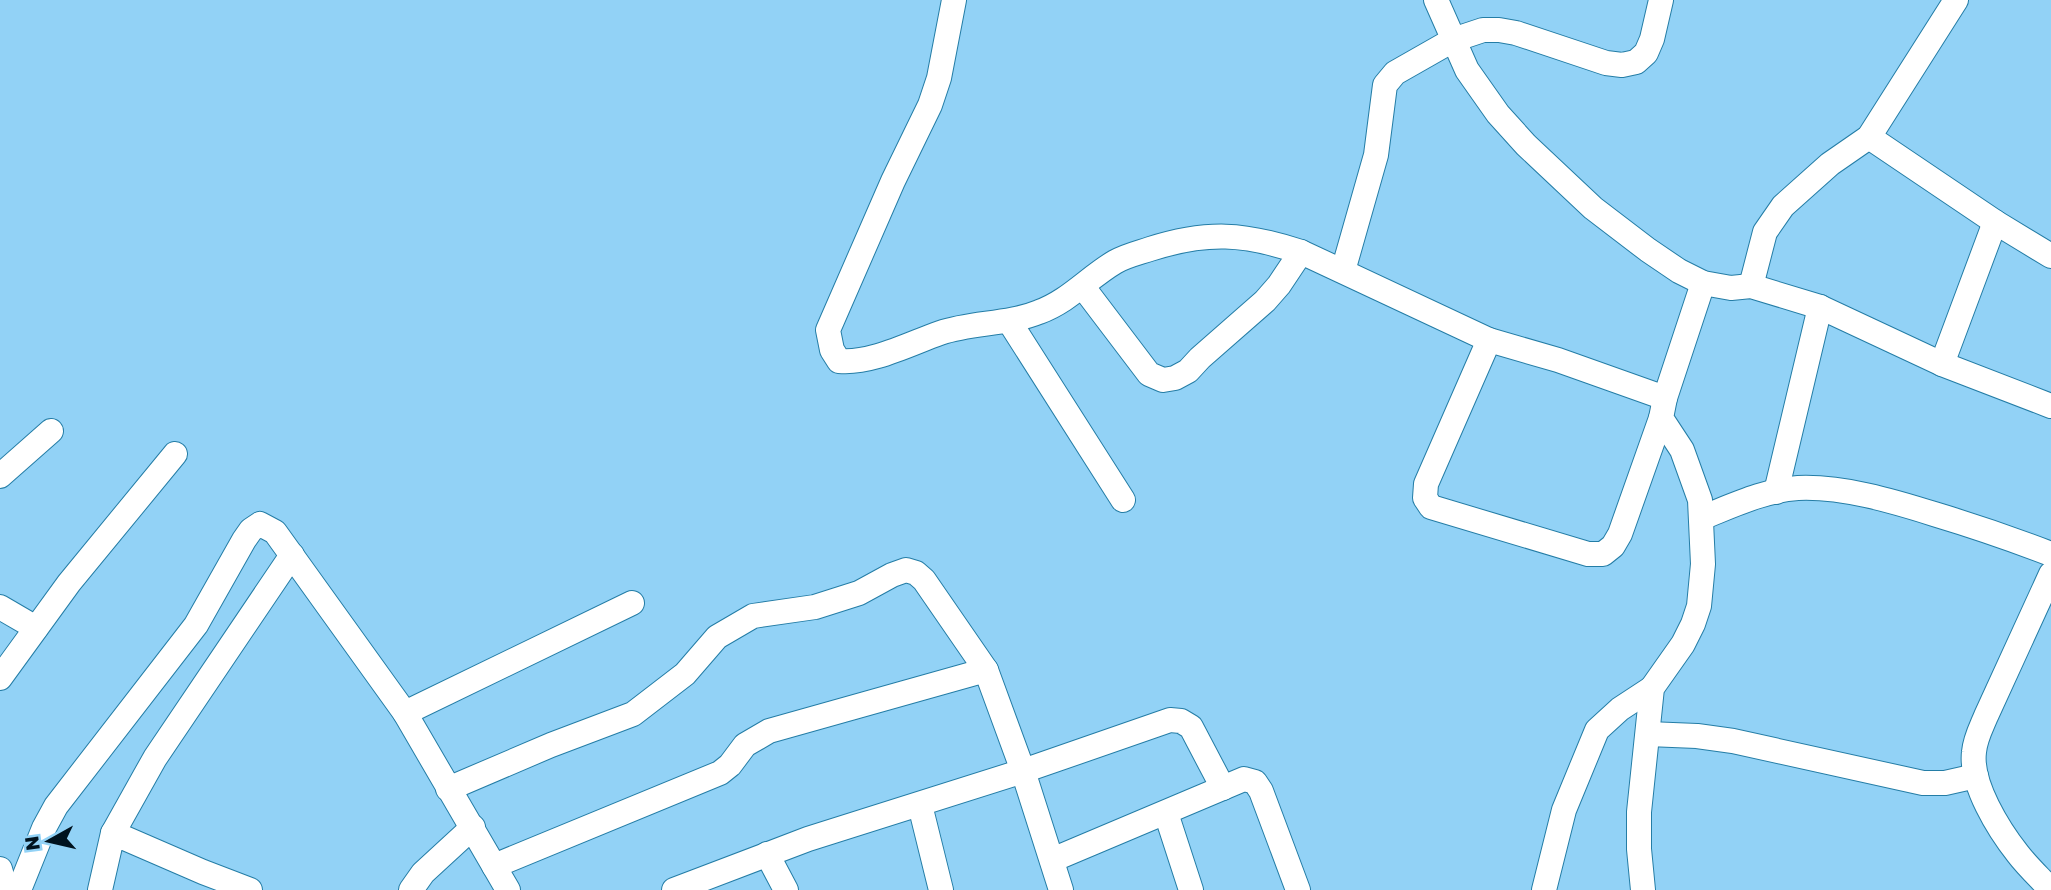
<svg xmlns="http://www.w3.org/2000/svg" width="2051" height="890" font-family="'Golos Text',sans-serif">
  <rect width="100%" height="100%" fill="#92d2f6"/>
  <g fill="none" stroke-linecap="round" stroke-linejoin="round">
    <!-- minor casing -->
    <g stroke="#247da6" stroke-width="26">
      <g id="minor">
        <path d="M954,0L939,78L930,105L893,181L828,330L832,350L839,361C871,364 909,344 940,333C973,322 1007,325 1039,312C1069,301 1088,278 1115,262C1125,256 1138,253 1150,249C1207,231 1244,233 1301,252L1489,340L1558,360L1665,398"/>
        <path d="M1436,0L1467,70L1498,114L1526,145L1593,208L1648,250L1679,271L1703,283L1731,288L1751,286L1820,307L1942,364L2051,406"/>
        <path d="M1869,137L1995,222L2051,256"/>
        <path d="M1343,271L1376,155L1385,85L1395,73L1453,40L1483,30H1499L1516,33L1606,63L1622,65L1636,62L1646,53L1652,39L1661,0"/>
        <path d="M1751,286L1765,232L1783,206L1830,164L1869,137L1956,0"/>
        <path d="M1083,287L1149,374L1163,380L1175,378L1188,371L1200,358L1265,301L1279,285L1301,252"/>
        <path d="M1009,321L1123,500"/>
        <path d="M1489,340L1426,484L1425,498L1431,507L1588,554H1603L1613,546L1620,534L1661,418"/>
        <path d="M1942,364L1995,222"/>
        <path d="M0,476L51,431"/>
        <path d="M1776,492L1820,307"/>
        <path d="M1701,518C1732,506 1765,490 1798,488C1842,486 1893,501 1934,514C1974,526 2012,539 2051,554"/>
        <path d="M0,607L36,628"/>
        <path d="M0,678L69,583L175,454"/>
        <path d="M405,713L632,603"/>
        <path d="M1648,734L1697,736L1733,741L1923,783H1945L1976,776"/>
        <path d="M448,789L551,745L633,714L685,674L717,637L753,616L815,607L859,593L892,575L906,570L916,573L924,580L986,670L1023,771L1061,890"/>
        <path d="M920,805L941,890"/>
        <path d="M1166,813L1191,890"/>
        <path d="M113,833L155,758L292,555"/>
        <path d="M767,854L786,890"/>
        <path d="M1052,860L1244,779L1255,782L1261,791L1298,890"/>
        <path d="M494,866L720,773L730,765L745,745L769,731L986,670"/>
        <path d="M0,869L6,890"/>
        <path d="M19,890L44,828L56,806L196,625L244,540L251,530L260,524L275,532L405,713L508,890"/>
        <path d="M100,890L113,833L203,872L250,890"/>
        <path d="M411,890L423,873L473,827"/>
        <path d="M674,890L808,839L1023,771L1170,720L1181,721L1191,727L1223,788"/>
        <path d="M1544,890L1564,810L1597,730L1620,709L1652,688"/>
        <path d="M1643,890L1639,849V812L1652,688L1683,644L1693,624L1699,606L1703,564L1700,500L1682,450L1661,418L1665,398L1703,283"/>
        <path d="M2051,890C2040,878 2028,867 2018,854C1999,830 1970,784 1974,752C1975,739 1981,728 1986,716L2051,574"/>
      </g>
    </g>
    <!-- minor -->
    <use href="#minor" stroke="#fff" stroke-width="24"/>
  </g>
  <!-- north arrow -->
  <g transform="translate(49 841) rotate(262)" stroke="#92d2f6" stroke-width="5" paint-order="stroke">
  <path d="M0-5L12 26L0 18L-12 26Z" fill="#00131f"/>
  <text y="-10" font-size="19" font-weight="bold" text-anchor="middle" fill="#00131f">N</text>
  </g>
</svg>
